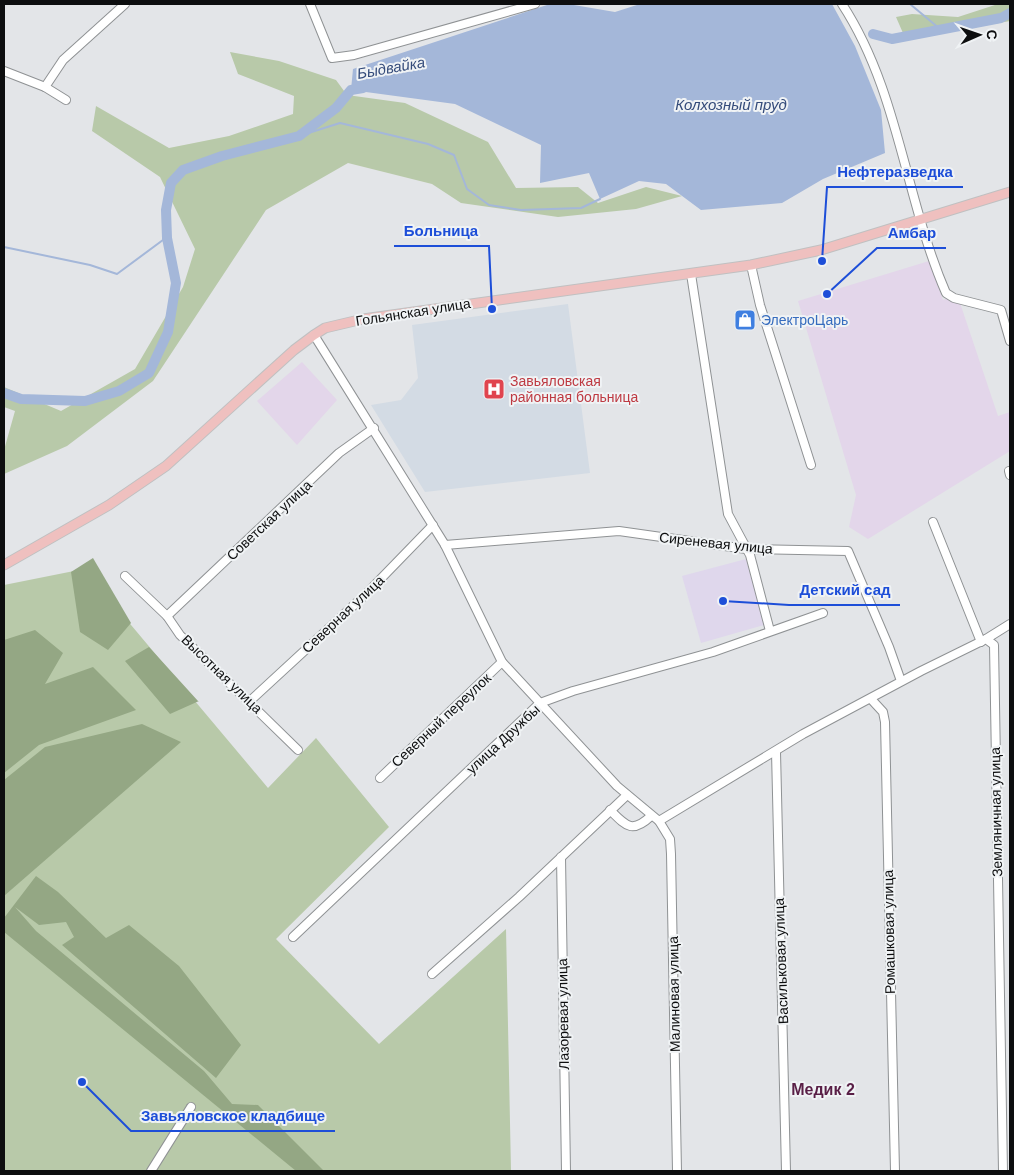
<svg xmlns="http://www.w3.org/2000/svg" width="1014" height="1175" font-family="Helvetica,sans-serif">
  <rect width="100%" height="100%" fill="#e3e5e8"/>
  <!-- built -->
  <path fill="#d3dbe4" d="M568,304L590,473L425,492L371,405L401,400L418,378L412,325Z"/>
  <!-- industrial -->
  <g fill="#e3d6ea">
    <path d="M929,261L943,300L957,294L998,416L1010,412V451L868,539L849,527L856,495L798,301Z"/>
    <path d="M302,362L337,400L297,445L257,401Z"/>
  </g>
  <!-- education -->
  <path fill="#dfd7ec" d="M746,559L764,625L701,643L682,576Z"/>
  <!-- green -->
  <g fill="#b8c9a9">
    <path d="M998,4H1010V21L906,40L896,17L912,14L958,17Z"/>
    <path d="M230,52L279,61L336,80L347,95L405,103L488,142L516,188L578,187L598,203L646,187L682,196L636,209L558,217L461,203L432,184L348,163L266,210L153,381L67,446L4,474V450L15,411L4,407V387L61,411L135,369L183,287L195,249L160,177L92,131L96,106L169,148L229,136L293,114L294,96L238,74Z"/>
    <path d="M84,569L268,788L316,738L389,827L276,939L379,1044L506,929L511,1171H4V585Z"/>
  </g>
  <!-- forest -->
  <g fill="#94a784">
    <path d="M93,558L131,623L108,650L80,632L71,572Z"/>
    <path d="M35,630L63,653L45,684L93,667L136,710L39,745L4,773V640Z"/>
    <path d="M149,647L198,701H199L170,714L125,661Z"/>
    <path d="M142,724L181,742L4,896V780L45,747Z"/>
    <path d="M36,876L58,892L106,938L129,925L179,966L241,1045L216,1078L62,945L74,937L66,922L39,925L15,907L36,931L204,1071L232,1104L258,1105L324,1171H296L4,932V918Z"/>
  </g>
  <!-- water -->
  <path fill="#a4b7d9" d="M550,4H568L615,12L640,4H832L855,46L881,110L885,153L823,179L782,203L701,210L666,184L639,181L600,199L589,173L540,183L541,145L455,104L351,90L353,69Z"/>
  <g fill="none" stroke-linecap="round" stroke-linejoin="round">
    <!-- stream -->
    <g stroke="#a4b7d9" stroke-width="2">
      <path d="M910,4L940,29"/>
      <path d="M299,136L340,123L428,144L454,155L467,189L489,205L521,210L581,208L600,199"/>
      <path d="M4,247L90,265L117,274L167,237"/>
    </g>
    <!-- river -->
    <g stroke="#a4b7d9" stroke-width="10">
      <path d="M873,34L892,39L1001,18L1010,13"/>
      <path d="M4,393L21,399L85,401L119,391L149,373L168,332L176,283L167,238L166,210L171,183L183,170L222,156L299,136L336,108L351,90L363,88"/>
    </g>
    <!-- minor casing -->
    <g stroke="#8f9294" stroke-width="10">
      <g id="minor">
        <path d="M310,4L332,58L354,55L535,4"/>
        <path d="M842,4C899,91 905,199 946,293L954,298L1001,310L1010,341"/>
        <path d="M4,71L45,87L66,100"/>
        <path d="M45,87L63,60L125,4"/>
        <path d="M751,265L760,305L811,465"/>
        <path d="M691,274L728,514L750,555L770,631"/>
        <path d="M314,335L445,545L502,662L617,786L659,821L803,734L921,671L986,639L994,645L1003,1171"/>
        <path d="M1009,471L1010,475"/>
        <path d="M933,522L981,642"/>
        <path d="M445,545L619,531L746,549L848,551L889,647L901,681"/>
        <path d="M125,576L167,616L180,635L298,750"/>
        <path d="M167,616L339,453L374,428"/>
        <path d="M986,639L1010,624"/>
        <path d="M871,699L883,712L885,722L895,1171"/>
        <path d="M250,701L366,594L433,525"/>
        <path d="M776,752L786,1171"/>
        <path d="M380,778L502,662"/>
        <path d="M610,810C626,826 632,834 651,816"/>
        <path d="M659,821L670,839L671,854L677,1171"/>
        <path d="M561,857L566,1171"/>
        <path d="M293,937L540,703L573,691L713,652L823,613"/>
        <path d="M432,974L519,897L627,795"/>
        <path d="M151,1171L191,1107"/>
      </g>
    </g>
    <!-- major casing -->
    <g stroke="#c0c0c1" stroke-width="11">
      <path id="major" d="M4,565L109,505L166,466L294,350L314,335L325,328L363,319L751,265L821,250L1010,192"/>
    </g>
    <!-- minor -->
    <use href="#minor" stroke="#fff" stroke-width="8"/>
    <!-- major -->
    <use href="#major" stroke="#efc0bf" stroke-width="9"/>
  </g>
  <!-- icons -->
  <defs>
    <g id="shop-square" transform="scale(1.125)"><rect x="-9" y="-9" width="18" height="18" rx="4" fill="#3f7fe0" stroke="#f0f3f5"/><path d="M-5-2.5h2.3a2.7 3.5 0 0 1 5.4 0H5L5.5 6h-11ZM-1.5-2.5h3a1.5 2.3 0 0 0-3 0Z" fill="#fff"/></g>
    <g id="hospital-square" transform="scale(1.125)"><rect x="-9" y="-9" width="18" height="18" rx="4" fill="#e0444e" stroke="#f0f3f5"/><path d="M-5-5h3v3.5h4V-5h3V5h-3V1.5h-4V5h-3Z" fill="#fff"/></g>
  </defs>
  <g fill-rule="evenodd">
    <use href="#shop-square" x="745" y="320"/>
    <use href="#hospital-square" x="494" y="389"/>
  </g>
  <g text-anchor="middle" stroke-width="4" stroke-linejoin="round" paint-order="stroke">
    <!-- street labels -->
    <g font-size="14" fill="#0d0e0f" stroke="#f0f3f5">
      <text transform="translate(413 312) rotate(-9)" y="5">Гольянская улица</text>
      <text transform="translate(269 520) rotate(-43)" y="5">Советская улица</text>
      <text transform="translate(716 543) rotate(6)" y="5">Сиреневая улица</text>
      <text transform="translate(343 614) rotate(-43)" y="5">Северная улица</text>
      <text transform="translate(222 674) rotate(44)" y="5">Высотная улица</text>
      <text transform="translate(441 720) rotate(-43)" y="5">Северный переулок</text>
      <text transform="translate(503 739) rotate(-43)" y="5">улица Дружбы</text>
      <text transform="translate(996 812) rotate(-91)" y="5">Земляничная улица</text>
      <text transform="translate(889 932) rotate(-91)" y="5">Ромашковая улица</text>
      <text transform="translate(781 961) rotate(-92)" y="5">Васильковая улица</text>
      <text transform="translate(674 994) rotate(-91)" y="5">Малиновая улица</text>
      <text transform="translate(563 1014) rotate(-91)" y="5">Лазоревая улица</text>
    </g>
    <!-- shop labels -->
    <g font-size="14" fill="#366cbe" stroke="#f0f3f5" text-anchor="start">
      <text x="761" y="325">ЭлектроЦарь</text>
    </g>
    <!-- health labels -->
    <g font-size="14" fill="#be3a42" stroke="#f0f3f5" text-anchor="start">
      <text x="510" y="386">Завьяловская<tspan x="510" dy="16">районная больница</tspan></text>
    </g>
    <!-- water labels -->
    <g font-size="15" font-style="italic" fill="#344b7a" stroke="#f0f3f5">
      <text transform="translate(391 68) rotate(-10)" y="5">Быдвайка</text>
      <text x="731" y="110">Колхозный пруд</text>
    </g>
    <!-- quarter labels -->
    <g font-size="16" font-weight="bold" fill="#591f46" stroke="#f0f3f5">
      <text x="823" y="1095">Медик 2</text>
    </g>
  </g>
  <!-- callouts -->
  <path fill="none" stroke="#1d4ed8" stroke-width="2" d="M822 261L827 187H963M492 309L489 246H394M827 294L877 248H946M723 601L789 605H900M82 1082L131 1131H335"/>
  <g fill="#1d4ed8" stroke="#f0f3f5" stroke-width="2">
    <circle cx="822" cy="261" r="5"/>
    <circle cx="492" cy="309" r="5"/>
    <circle cx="827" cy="294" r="5"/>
    <circle cx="723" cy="601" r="5"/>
    <circle cx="82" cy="1082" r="5"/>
  </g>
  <g font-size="15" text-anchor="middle" font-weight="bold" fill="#1d4ed8" stroke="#f0f3f5" stroke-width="4" stroke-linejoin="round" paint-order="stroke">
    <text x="895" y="177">Нефтеразведка</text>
    <text x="441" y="236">Больница</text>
    <text x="912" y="238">Амбар</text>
    <text x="845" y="595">Детский сад</text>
    <text x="233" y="1121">Завьяловское кладбище</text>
  </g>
  <!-- border -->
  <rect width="1014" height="1175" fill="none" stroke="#0d0e0f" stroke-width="10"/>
  <!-- north arrow -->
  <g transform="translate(979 35) rotate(88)" stroke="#f0f3f5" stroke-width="4" paint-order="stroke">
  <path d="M0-4L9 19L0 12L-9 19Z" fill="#0d0e0f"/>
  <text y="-8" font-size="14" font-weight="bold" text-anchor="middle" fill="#0d0e0f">С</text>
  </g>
</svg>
